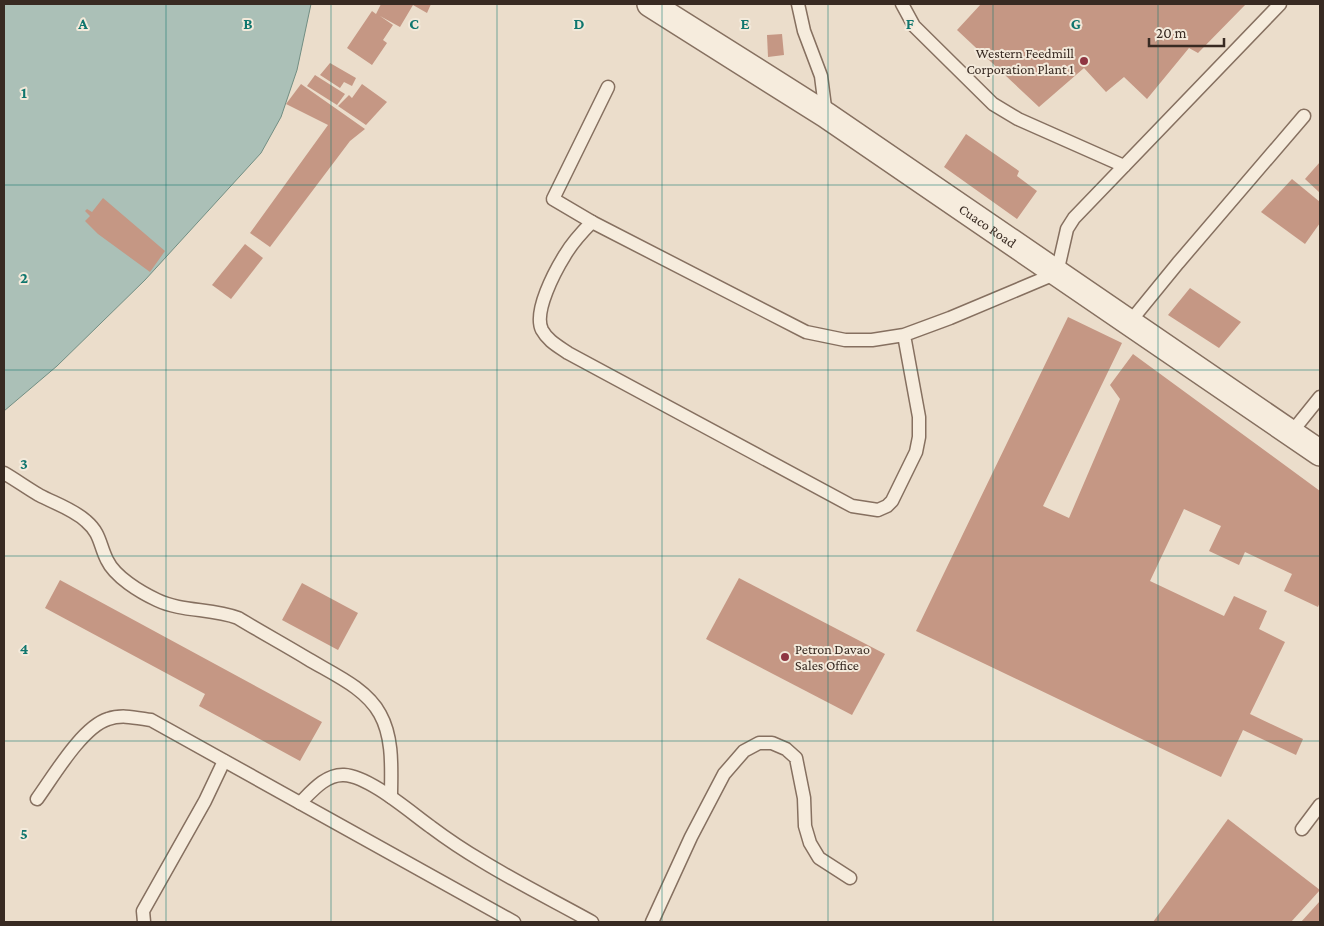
<svg xmlns="http://www.w3.org/2000/svg" width="1324" height="926" font-family="'Crimson Pro',serif">
  <rect width="100%" height="100%" fill="#ebddcb"/>
  <!-- water -->
  <path fill="#abc0b7" stroke="#728e83" d="M4,4H311L297,70L281,117L261,153L145,280L57,366L4,411Z"/>
  <!-- building -->
  <g fill="#c59784">
    <path d="M381,4H431L427,13L413,5L400,27L380,16L393,25L383,40L387,43L372,65L347,48L372,11L376,14Z"/>
    <path d="M981,4H1246L1198,53L1189,48L1147,99L1124,77L1106,92L1084,68L1039,107L957,30Z"/>
    <path d="M782,34L784,55L768,57L767,35Z"/>
    <path d="M330,63L356,78L352,86L344,82L340,88L320,75Z"/>
    <path d="M315,75L345,94L337,105L307,86Z"/>
    <path d="M301,84L365,129L350,141L270,247L250,233L328,125L286,104Z"/>
    <path d="M362,84L387,102L366,125L338,106L349,95L352,98Z"/>
    <path d="M966,134L1019,171L1017,176L1037,191L1017,219L944,167Z"/>
    <path d="M1320,162V193L1305,179Z"/>
    <path d="M1292,179L1320,202V223L1305,244L1261,212Z"/>
    <path d="M103,198L165,251L150,272L98,234L85,221L90,216L85,211L87,209L92,212Z"/>
    <path d="M245,244L263,258L231,299L212,285Z"/>
    <path d="M1190,288L1241,322L1219,348L1168,315Z"/>
    <path d="M1068,317L1122,343L1043,506L1069,518L1120,399L1110,385L1133,354L1320,491V602L1318,607L1284,591L1292,574L1245,552L1239,565L1209,551L1221,526L1184,509L1150,581L1224,616L1234,596L1267,611L1259,629L1285,642L1250,714L1303,739L1296,755L1243,730L1221,777L916,631Z"/>
    <path d="M739,578L885,654L852,715L706,639Z"/>
    <path d="M60,580L322,722L300,761L199,706L205,694L45,608Z"/>
    <path d="M302,583L358,613L338,650L282,620Z"/>
    <path d="M1228,819L1320,890L1291,922H1153Z"/>
    <path d="M1320,901V922H1301Z"/>
  </g>
  <g fill="none" stroke-linecap="round" stroke-linejoin="round">
    <!-- lane casing -->
    <g stroke="#867060" stroke-width="15">
      <g id="lane">
        <path d="M798,4L804,31L821,76L826,115"/>
        <path d="M902,4L914,26L993,104L1018,119L1124,166"/>
        <path d="M592,222L553,199L608,87"/>
        <path d="M1129,323L1178,263L1304,116"/>
        <path d="M904,335L919,417V437L916,452L892,501L887,506L878,510L852,506L568,353C558,346 548,341 542,330C533,312 555,271 565,255C572,243 582,232 592,222L806,332L845,340H872L904,335L950,318L1057,273L1067,229L1074,218L1280,4"/>
        <path d="M1291,433L1320,397"/>
        <path d="M4,473C16,480 27,488 39,495C54,503 73,509 86,521C101,534 99,544 107,560C115,577 140,592 157,600C182,612 212,608 238,618C261,632 285,645 308,659C333,674 366,688 380,714C394,739 391,771 391,797"/>
        <path d="M37,799C53,777 82,727 108,719C122,714 137,718 151,720L514,922"/>
        <path d="M300,803C312,791 326,774 344,775C369,776 410,812 431,827C447,839 465,851 482,861C518,883 556,902 592,922"/>
        <path d="M1302,829L1320,805"/>
        <path d="M144,922L143,911L205,801L224,761"/>
        <path d="M652,922L691,837L724,774L744,751L759,743H772L786,749L796,758L804,798L805,826L810,843L819,858L850,878"/>
      </g>
    </g>
    <!-- street casing -->
    <g stroke="#867060" stroke-width="28">
      <g id="street">
        <path id="s1" d="M650,4L826,115L1320,453"/>
      </g>
    </g>
    <!-- lane -->
    <use href="#lane" stroke="#f6ecdd" stroke-width="12"/>
    <!-- street -->
    <use href="#street" stroke="#f6ecdd" stroke-width="25"/>
  </g>
  <!-- grid -->
  <path fill="none" stroke="#0f766e" stroke-width="1" stroke-opacity="0.55" d="M166,4V922M331,4V922M497,4V922M662,4V922M828,4V922M993,4V922M1158,4V922M4,185H1320M4,370H1320M4,556H1320M4,741H1320"/>
  <!-- markers -->
  <g fill="#8f3642" stroke="#f3e9da" stroke-width="2">
    <circle cx="1084" cy="61" r="5"/>
    <circle cx="785" cy="657" r="5"/>
  </g>
  <g text-anchor="middle" stroke-width="4" stroke-linejoin="round" paint-order="stroke">
    <!-- poi labels -->
    <g font-size="14" fill="#382a22" stroke="#f3e9da" text-anchor="end">
      <text x="1074" y="58">Western Feedmill<tspan x="1074" dy="16">Corporation Plant 1</tspan></text>
      <text x="795" y="654" text-anchor="start">Petron Davao<tspan x="795" dy="16">Sales Office</tspan></text>
    </g>
    <!-- street labels -->
    <g font-size="14" fill="#382a22" stroke="#f3e9da">
      <text dy="5" stroke="none"><textPath href="#s1" startOffset="404">Cuaco Road</textPath></text>
    </g>
  </g>
  <g font-size="16" text-anchor="middle" font-weight="bold" fill="#0f766e" stroke="#f3e9da" stroke-width="4" stroke-linejoin="round" paint-order="stroke">
    <text x="83" y="29">A</text>
    <text x="248" y="29">B</text>
    <text x="414" y="29">C</text>
    <text x="579" y="29">D</text>
    <text x="745" y="29">E</text>
    <text x="910" y="29">F</text>
    <text x="1076" y="29">G</text>
    <text x="24" y="98">1</text>
    <text x="24" y="283">2</text>
    <text x="24" y="469">3</text>
    <text x="24" y="654">4</text>
    <text x="24" y="839">5</text>
  </g>
  <!-- border -->
  <rect width="1324" height="926" fill="none" stroke="#382a22" stroke-width="10"/>
  <!-- scale -->
  <path d="M1149 38v8h75v-8" fill="none" stroke="#382a22" stroke-width="2.5"/>
  <text x="1156" y="38" font-size="15" fill="#382a22" stroke="#f3e9da" stroke-width="4" paint-order="stroke">20 m</text>
</svg>
